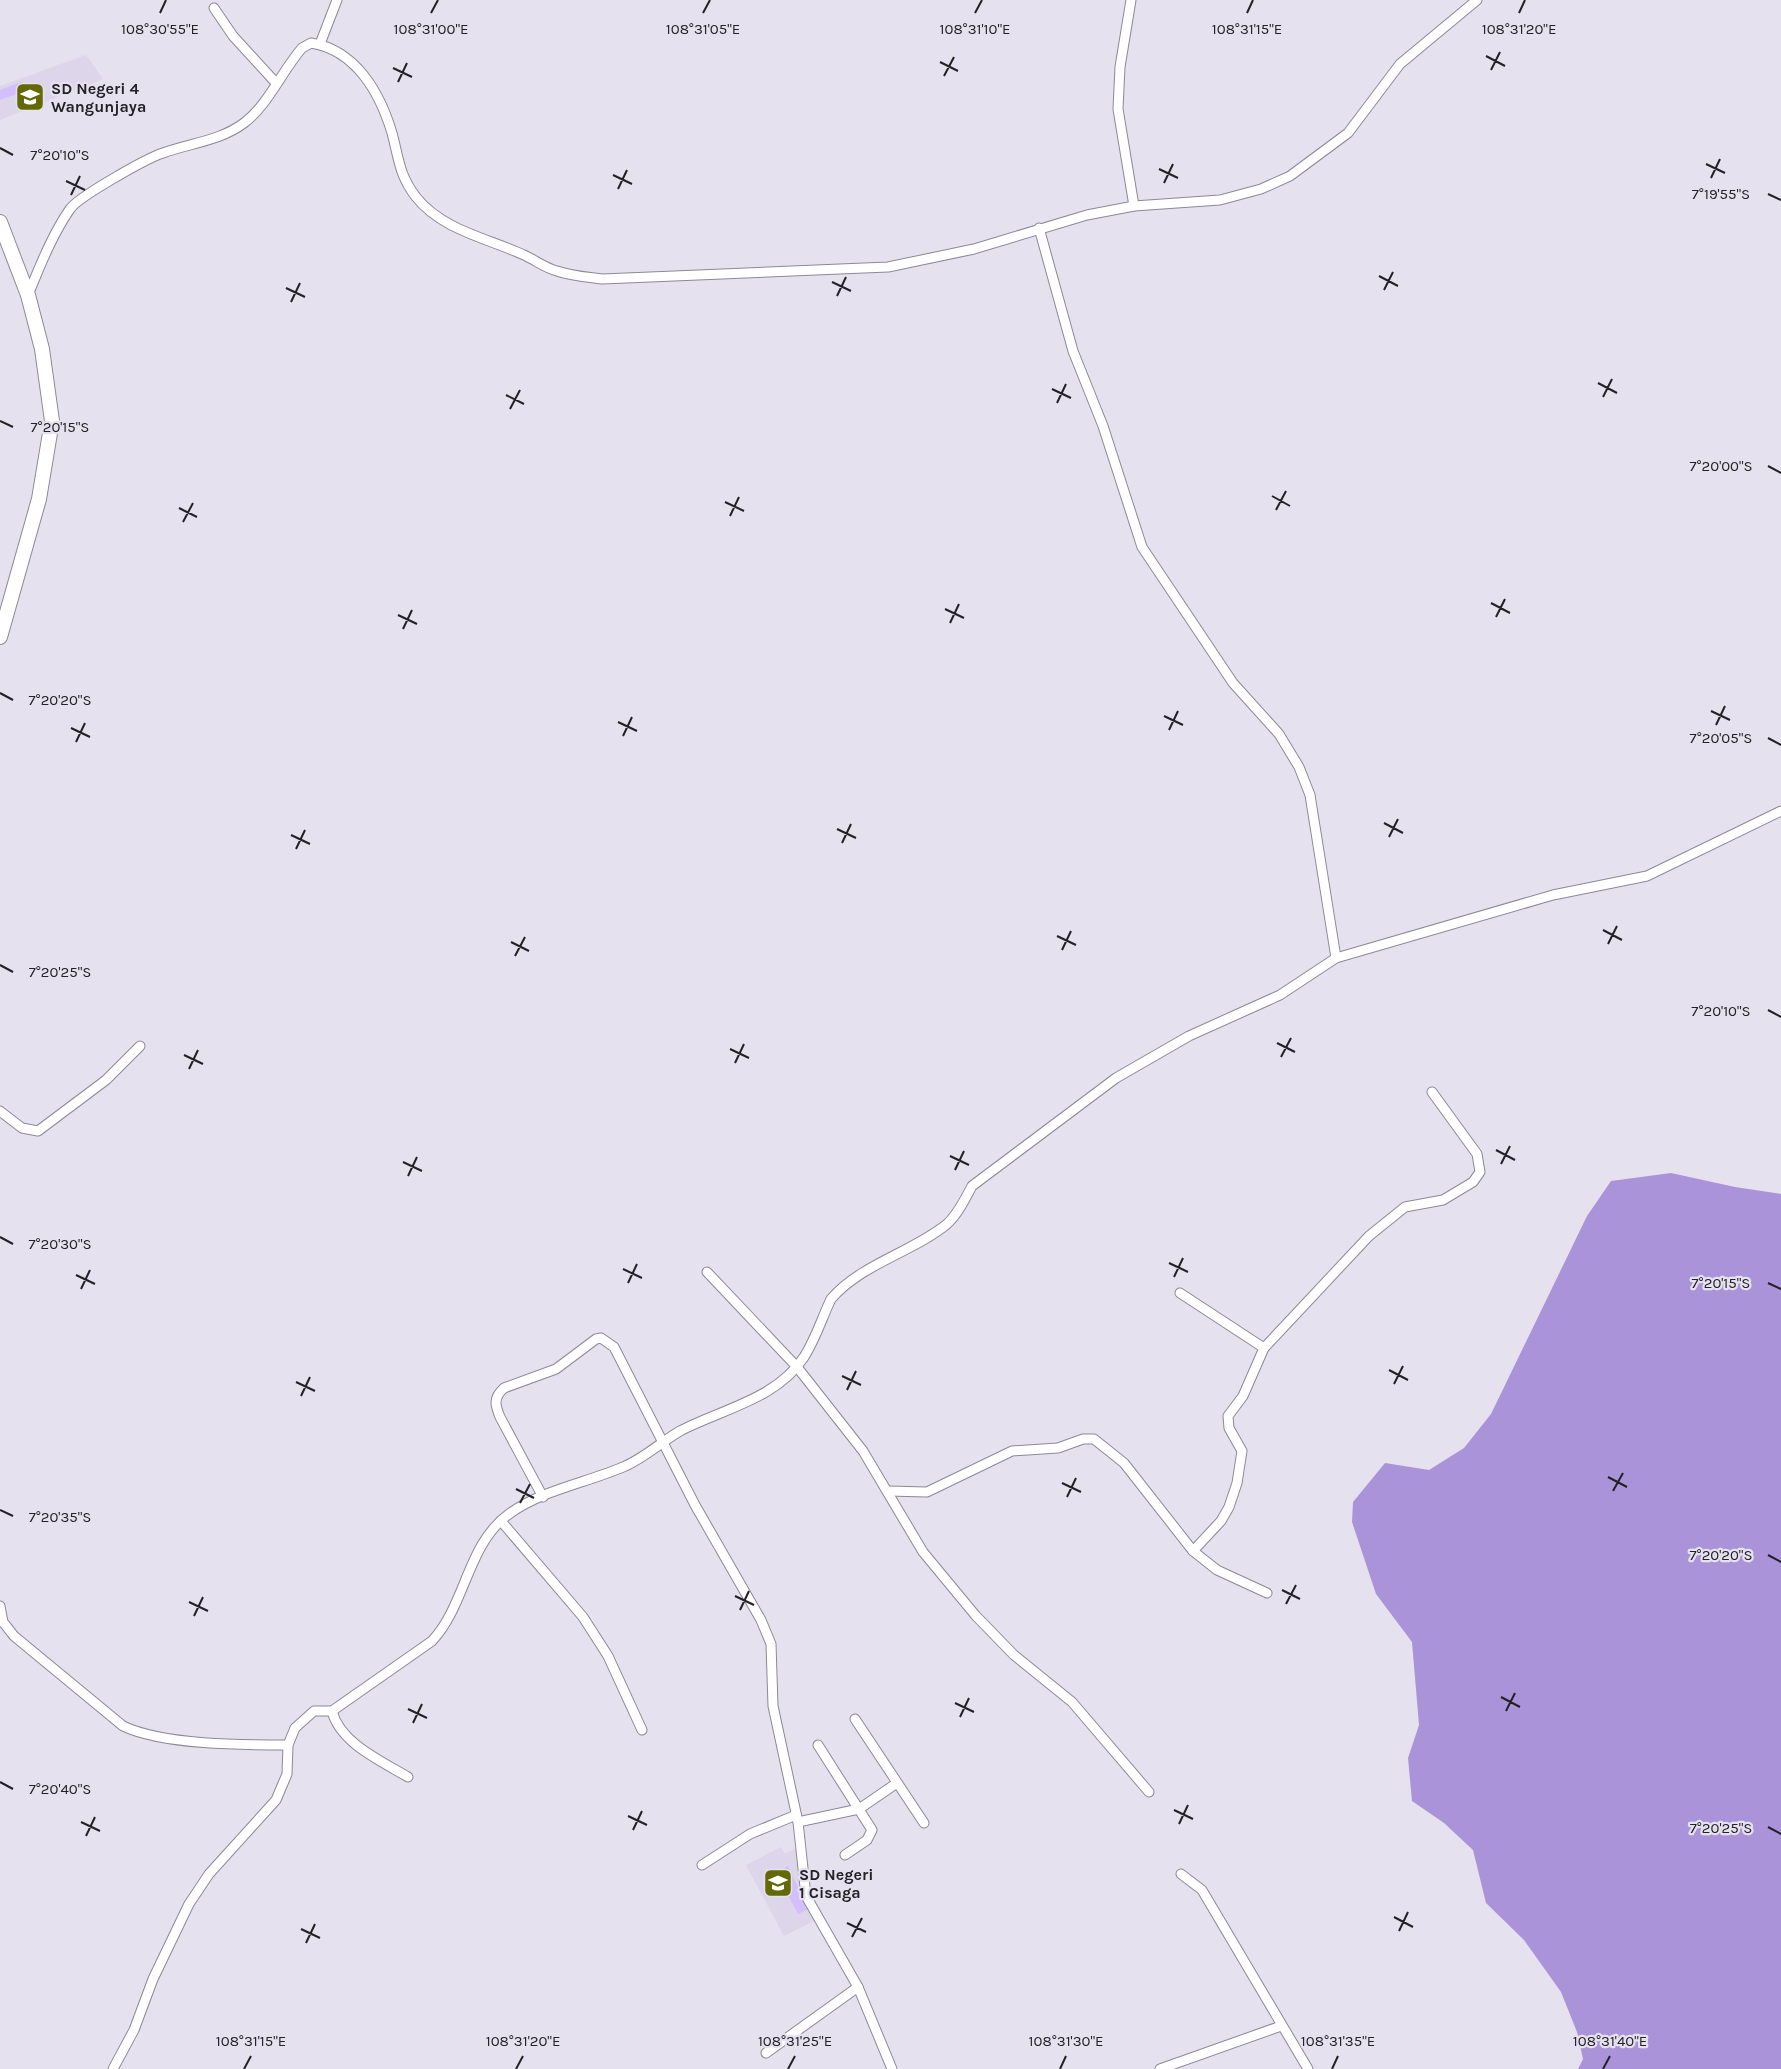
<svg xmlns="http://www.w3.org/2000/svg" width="1781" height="2069" font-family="Karla,sans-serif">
  <rect width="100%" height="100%" fill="#e5e1ef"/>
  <!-- built -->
  <g fill="#ddd6eb">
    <path d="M86,55L103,79L0,120V86Z"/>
    <path d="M781,1847L785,1854L796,1848L802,1899L814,1921L784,1936L746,1865Z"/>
  </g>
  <!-- green -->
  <g fill="#d2bffb">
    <path d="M21,82L25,91L0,100V90Z"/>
    <path d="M788,1866L808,1909L798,1914L776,1873Z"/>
  </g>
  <!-- forest -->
  <path fill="#aa93d8" d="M1671,1173L1735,1187L1781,1194V2069H1578L1583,2059L1577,2032L1561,1992L1524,1940L1486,1903L1473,1850L1444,1823L1412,1801L1408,1758L1419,1725L1412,1642L1376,1594L1352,1522L1353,1502L1385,1463L1429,1470L1464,1448L1491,1414L1587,1216L1611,1181Z"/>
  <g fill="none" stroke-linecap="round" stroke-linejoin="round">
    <!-- minor casing -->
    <g stroke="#8c8995" stroke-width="11">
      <g id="minor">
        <path d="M1131,0L1120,67L1118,109L1134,206"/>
        <path d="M214,8L233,36L276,83"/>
        <path d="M320,44L337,0"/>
        <path d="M1039,228L1073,351L1103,426L1142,547L1233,683L1279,734L1299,767L1310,795L1336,958"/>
        <path d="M28,295C40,266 52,235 70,209C78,197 147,158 163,153C190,143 220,141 244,123C268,105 282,71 302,48L311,43C356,50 380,93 392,133C399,159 399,175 416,197C442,230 487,238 524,255C535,260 545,268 557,271C571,276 587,277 602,279L888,267L974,249L1087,215L1134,206L1220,200L1261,189L1290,176L1348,133L1400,64L1477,0"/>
        <path d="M0,1111L22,1128L38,1131L106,1080L140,1046"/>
        <path d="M707,1272L797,1367L863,1451L923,1552L976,1616L1014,1655L1072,1702L1149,1792"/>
        <path d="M1180,1293L1264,1348L1243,1396L1228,1416L1229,1428L1242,1451L1237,1483L1229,1507L1221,1521L1193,1551"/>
        <path d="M1264,1348L1369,1236L1405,1207L1443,1200L1473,1182L1480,1172L1477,1154L1432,1092"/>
        <path d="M888,1491L927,1492L1012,1451L1058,1448L1083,1439H1094L1124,1463L1193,1551L1217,1570L1267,1593"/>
        <path d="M543,1497L500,1417C495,1405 493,1398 504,1388L556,1369L596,1339L601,1338L614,1347L695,1505L761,1620L771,1644L773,1706L798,1822L806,1896L858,1987L892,2069"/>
        <path d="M501,1521L583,1617L608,1656L642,1730"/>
        <path d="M0,1606L3,1622L14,1636L123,1726C163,1745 243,1745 288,1745"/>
        <path d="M332,1711C340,1743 381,1761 408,1777"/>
        <path d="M855,1719L924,1823"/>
        <path d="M818,1745L872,1830L867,1840L845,1855"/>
        <path d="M798,1822L859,1809L897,1783"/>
        <path d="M702,1865L750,1834L796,1815"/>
        <path d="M1181,1874L1202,1890L1308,2069"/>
        <path d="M766,2053L858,1987"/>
        <path d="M113,2069L134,2030L153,1979L189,1904L209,1874L276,1800L287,1774L288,1745L295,1728L314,1711H332L432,1641C466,1605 467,1544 509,1514C542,1490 586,1483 623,1467C643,1459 661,1442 680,1431C722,1409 777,1399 804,1357C815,1340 822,1318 831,1299C861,1264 913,1252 947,1224C958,1214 965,1199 972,1186L1116,1078L1189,1036L1280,995L1336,958L1553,895L1647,876L1781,811"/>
        <path d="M1160,2069L1281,2026"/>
      </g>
    </g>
    <!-- secondary casing -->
    <g stroke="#8c8995" stroke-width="16">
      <path id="secondary" d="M0,222L28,295L42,349L52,421L39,499L0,637"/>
    </g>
    <!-- minor -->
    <use href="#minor" stroke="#fff" stroke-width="9"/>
    <!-- secondary -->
    <use href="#secondary" stroke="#fff" stroke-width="14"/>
  </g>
  <!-- ticks -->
  <path fill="none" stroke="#232126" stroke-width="2" d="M160,13L166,0M431,13L438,0M703,13L710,0M975,13L982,0M1247,13L1253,0M1519,13L1525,0M1486,56L1505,66M940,62L958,71M393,68L412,77M1491,70L1500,52M944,76L954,57M398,82L407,63M0,148L13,155M1706,164L1725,173M1159,169L1178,178M613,175L632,184M1711,178L1720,159M66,181L85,190M1164,183L1173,164M618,189L627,170M1768,194L1781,200M71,195L80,176M1379,276L1398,286M832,282L851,291M286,288L305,297M1384,290L1393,272M837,296L846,277M291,302L300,283M1598,383L1617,393M1052,389L1071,398M506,395L524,404M1603,397L1612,379M1057,403L1066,384M510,409L520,390M0,421L13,427M1768,466L1781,473M1272,496L1290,506M725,502L744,511M179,508L197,517M1276,510L1286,491M730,516L739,497M183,522L193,503M1491,603L1510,613M945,609L964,618M398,615L417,624M1496,617L1505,599M950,623L959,604M403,629L412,610M0,693L13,700M1711,711L1730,720M1164,716L1183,725M618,722L637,731M1716,725L1725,706M71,728L90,737M1169,730L1178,711M623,736L632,717M1768,738L1781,745M76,742L85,723M1384,823L1403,833M837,829L856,838M291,835L310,844M1389,837L1398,819M842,843L851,824M296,849L305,830M1603,930L1622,940M1057,936L1076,945M511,942L529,951M1608,944L1617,926M1062,950L1071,931M515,956L525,937M0,965L13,972M1768,1010L1781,1017M1277,1043L1295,1052M730,1049L749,1058M184,1055L203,1064M1281,1057L1291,1038M735,1063L744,1044M189,1069L198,1050M1496,1150L1515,1160M950,1156L969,1165M403,1162L422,1171M1501,1164L1510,1146M955,1170L964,1151M408,1176L417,1157M0,1237L13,1244M1169,1263L1188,1272M623,1269L642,1278M76,1275L95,1284M1174,1277L1183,1258M628,1283L637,1264M1768,1283L1781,1289M81,1289L90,1270M1389,1370L1408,1380M842,1376L861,1385M296,1382L315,1391M1394,1384L1403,1366M847,1390L856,1371M301,1396L310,1377M1608,1477L1627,1487M1062,1483L1081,1492M516,1489L534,1498M1613,1491L1623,1473M1067,1497L1076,1478M520,1503L530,1484M0,1510L13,1516M1768,1555L1781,1562M1282,1590L1300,1599M735,1596L754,1605M189,1602L208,1611M1286,1604L1296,1585M740,1610L749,1591M194,1616L203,1597M1501,1697L1520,1707M955,1703L974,1712M408,1709L427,1718M1506,1711L1515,1693M960,1717L969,1698M413,1723L422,1704M0,1782L13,1789M1174,1810L1193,1819M628,1816L647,1825M81,1822L100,1831M1179,1824L1188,1805M1768,1827L1781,1834M633,1830L642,1811M86,1836L95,1817M1394,1917L1413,1927M847,1923L866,1932M301,1929L320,1938M1399,1931L1408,1912M852,1937L862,1918M306,1943L315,1924M244,2069L251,2056M516,2069L523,2056M788,2069L795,2056M1060,2069L1066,2056M1332,2069L1338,2056M1603,2069L1610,2056"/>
  <!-- icons -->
  <defs>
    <g id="school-square" transform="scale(1.5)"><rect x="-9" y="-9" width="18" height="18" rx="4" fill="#656806" stroke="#e5e1ef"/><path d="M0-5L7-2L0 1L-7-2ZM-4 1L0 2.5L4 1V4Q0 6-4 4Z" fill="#fff"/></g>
  </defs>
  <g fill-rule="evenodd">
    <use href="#school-square" x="30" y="97"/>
    <use href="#school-square" x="778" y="1883"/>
  </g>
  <g text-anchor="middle" stroke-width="4.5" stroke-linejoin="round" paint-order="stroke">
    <!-- poi labels -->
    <g font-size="16" font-weight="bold" fill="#232126" stroke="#e5e1ef" text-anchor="start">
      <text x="51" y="94">SD Negeri 4<tspan x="51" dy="18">Wangunjaya</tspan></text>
      <text x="799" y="1880">SD Negeri<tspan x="799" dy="18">1 Cisaga</tspan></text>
    </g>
  </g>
  <g font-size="15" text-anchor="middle" fill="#232126" stroke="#e5e1ef" stroke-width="4.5" stroke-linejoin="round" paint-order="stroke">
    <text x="160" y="34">108°30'55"E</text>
    <text x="431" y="34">108°31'00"E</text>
    <text x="703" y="34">108°31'05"E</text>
    <text x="975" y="34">108°31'10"E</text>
    <text x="1247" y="34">108°31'15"E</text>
    <text x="1519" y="34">108°31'20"E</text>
    <text x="60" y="160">7°20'10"S</text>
    <text x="1721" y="199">7°19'55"S</text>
    <text x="60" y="432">7°20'15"S</text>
    <text x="1721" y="471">7°20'00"S</text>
    <text x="60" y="705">7°20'20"S</text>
    <text x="1721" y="743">7°20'05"S</text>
    <text x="60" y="977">7°20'25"S</text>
    <text x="1721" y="1016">7°20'10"S</text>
    <text x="60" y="1249">7°20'30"S</text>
    <text x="1721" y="1288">7°20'15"S</text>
    <text x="60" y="1522">7°20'35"S</text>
    <text x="1721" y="1560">7°20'20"S</text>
    <text x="60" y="1794">7°20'40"S</text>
    <text x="1721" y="1833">7°20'25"S</text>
    <text x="251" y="2046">108°31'15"E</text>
    <text x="523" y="2046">108°31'20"E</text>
    <text x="795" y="2046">108°31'25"E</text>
    <text x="1066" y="2046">108°31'30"E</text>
    <text x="1338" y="2046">108°31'35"E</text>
    <text x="1610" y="2046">108°31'40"E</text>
  </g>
</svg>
